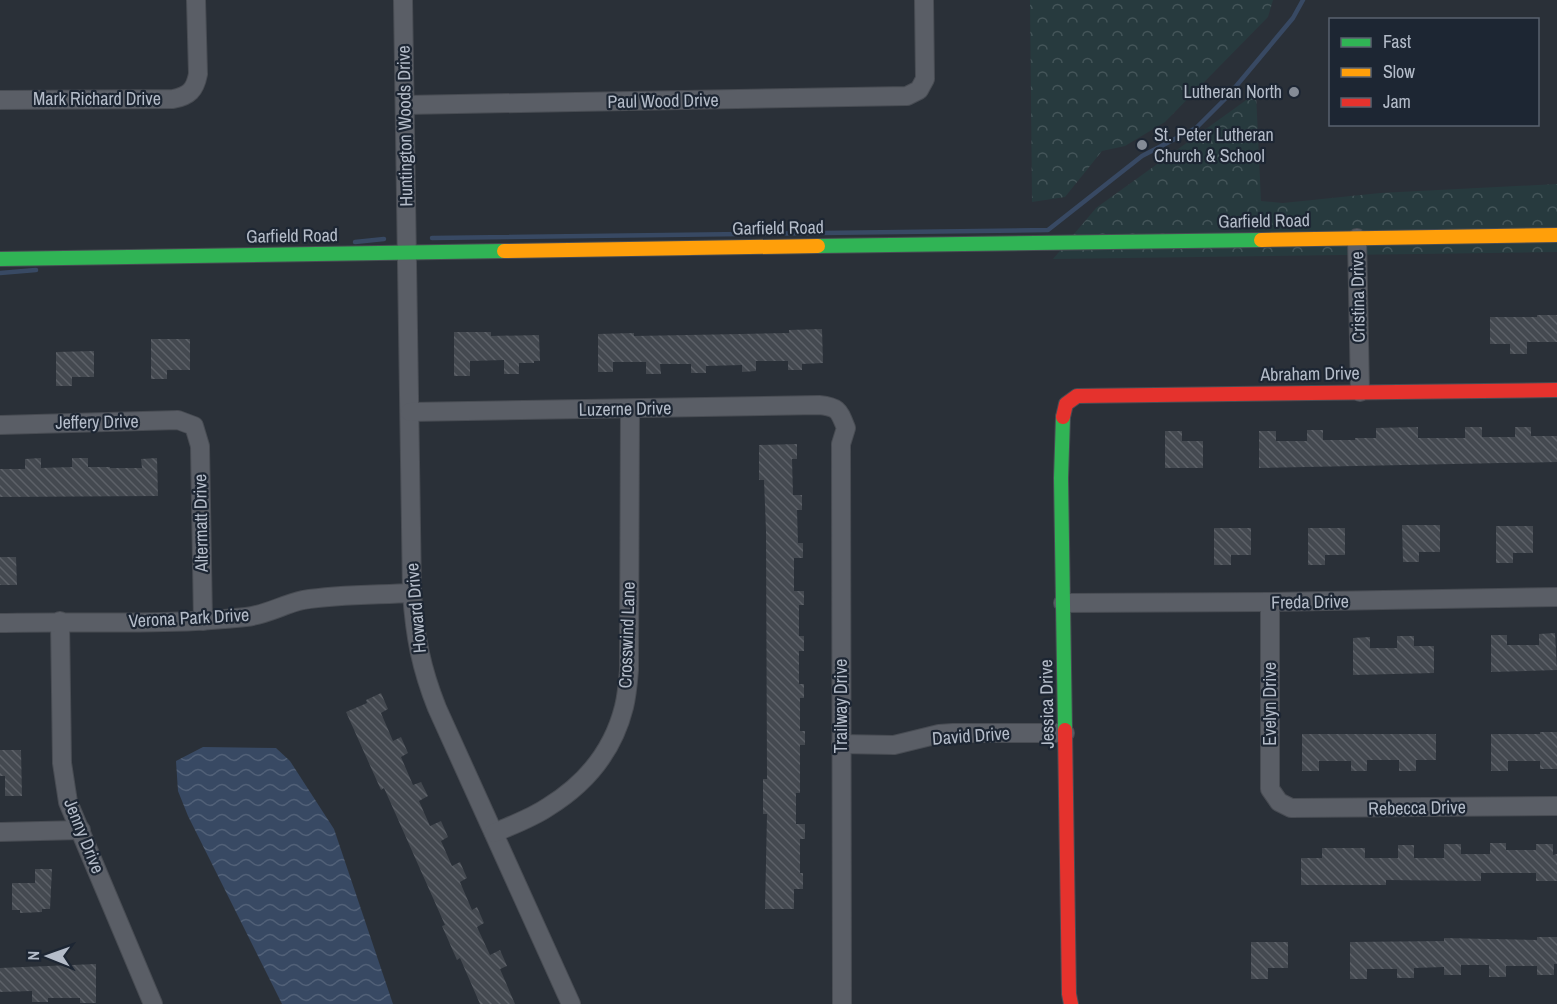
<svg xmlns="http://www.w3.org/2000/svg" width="1557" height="1004" font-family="'Archivo Narrow',sans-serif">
  <defs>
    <pattern id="forest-crowns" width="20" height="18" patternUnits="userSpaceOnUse" patternTransform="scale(1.5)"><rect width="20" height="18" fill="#273a3e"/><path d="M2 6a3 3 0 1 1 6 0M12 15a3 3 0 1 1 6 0" fill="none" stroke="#445559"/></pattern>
    <pattern id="water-waves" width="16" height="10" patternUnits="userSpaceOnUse" patternTransform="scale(1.5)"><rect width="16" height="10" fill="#384963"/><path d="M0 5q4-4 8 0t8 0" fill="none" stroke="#526178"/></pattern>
    <pattern id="building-back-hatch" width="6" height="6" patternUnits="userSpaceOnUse" patternTransform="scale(1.5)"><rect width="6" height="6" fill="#444950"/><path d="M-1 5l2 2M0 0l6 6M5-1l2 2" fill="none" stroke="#5d6168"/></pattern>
  </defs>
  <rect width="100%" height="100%" fill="#2a3038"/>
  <!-- forest -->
  <g fill="url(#forest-crowns)">
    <path d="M1030,0H1273L1268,17L1165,122L1125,146L1102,151L1065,197L1032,202Z"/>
    <path d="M1256,93L1261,201L1283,203L1380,193L1557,184V252L1053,259L1096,208Z"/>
  </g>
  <!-- water -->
  <path fill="url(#water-waves)" d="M203,747L276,748L290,761L334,829L393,1004H282L188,816L178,791L176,761Z"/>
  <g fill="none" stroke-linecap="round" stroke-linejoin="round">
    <!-- stream -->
    <g stroke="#384963" stroke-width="4.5">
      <path d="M432,238L1048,230L1142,156L1196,128L1227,97L1293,18L1303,0"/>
      <path d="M355,242L384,239"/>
      <path d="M0,273L36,270"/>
    </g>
  </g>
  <!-- building -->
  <g fill="url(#building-back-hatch)">
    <path d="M1537,315H1557V342H1527V354H1510V344H1490V317H1537Z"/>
    <path d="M822,329L823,363L802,364V370H788V361H756V371L742,372V365L706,366V373H691V364H660L661,374H646V362H613V372H598V334L634,333V336L741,334L789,333V330Z"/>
    <path d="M454,332H491V336L539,335L540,361H534V363H519V374H504V360L470,361V376H454Z"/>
    <path d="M151,339H190V370H167V379H151Z"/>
    <path d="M94,351V377H72V386H56V352Z"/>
    <path d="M1418,427V438H1465V427H1482V437H1515V427H1531V436H1557V462L1259,468V431H1276V441H1307V430H1323V440H1355V438H1376V428Z"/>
    <path d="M1165,431H1182V441H1203V468H1165Z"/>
    <path d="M797,444V459H792L793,495H802V510H797L798,543H803V558H794V591H804V605H799V636H804V651H799V684H804V698H800V731H805V745H800V793H796V824H805V839H800V873H803V889H794V909H765L767,814H763V779H767L766,531L764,480H759V445Z"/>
    <path d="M41,458V468L72,467V458H88V467H110V468H142L141,459L157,458L158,496L0,497V469H25V459Z"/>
    <path d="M1402,525H1440V552H1419V562H1403Z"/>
    <path d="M1496,526H1533V553H1513V563H1496Z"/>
    <path d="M1214,528H1251V555H1231V565H1214Z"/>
    <path d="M1308,528H1345V555H1325V565H1308Z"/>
    <path d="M0,557H16L17,585H0Z"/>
    <path d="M1555,633L1557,670L1491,672V635H1507V645H1539V634Z"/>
    <path d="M1397,636H1414V646H1434V673L1353,675V638L1370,637V648H1397Z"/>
    <path d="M381,693L388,709L381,713L393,741L401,737L408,753L401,757L413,785L421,782L428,796L419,801L430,826L441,821L448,837L441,841L452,866L460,862L467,878L460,882L472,910L477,907L484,923L477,927L490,955L500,950L507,966L500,969L515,1004H480L460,958L457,960L442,926L445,925L384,788L381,790L346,712L367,703L366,700Z"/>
    <path d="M1540,732H1557V769H1540V761H1508V771H1491V734H1540Z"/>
    <path d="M1302,734H1436V760H1416V771H1399V760H1367V771H1351V761H1319V771H1302Z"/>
    <path d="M0,750H21L22,796H5V776H0Z"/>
    <path d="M1490,843H1506V850H1536V844H1553V855L1557,854V881H1536V873H1481V881L1386,880V885H1301V858H1322V848H1365V858H1398V845H1414V858H1444V844H1461V854H1490Z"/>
    <path d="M35,869H52L50,909H42V912L20,913V910H12V883H35Z"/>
    <path d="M1537,937H1557V964H1554V975H1537V966H1506V977H1489V965H1461V975H1444V967L1414,968V978H1397V969H1367V979H1350V942L1444,941V938L1537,940Z"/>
    <path d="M1251,942H1288V968H1268V979H1251Z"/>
    <path d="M96,964V1003H80V998H48V1002H32V991L0,992V968Z"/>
  </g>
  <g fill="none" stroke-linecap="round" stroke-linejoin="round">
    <!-- street casing -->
    <g stroke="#484c53" stroke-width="20">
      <g id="street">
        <path d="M403,0L412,593C415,636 421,668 437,708L571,1004"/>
        <path d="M0,100L173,99C189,96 195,90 198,74L196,0"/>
        <path d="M405,105L907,96L919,90L925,79L924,0"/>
        <path d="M1357,238L1360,392"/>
        <path d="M410,412L819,405C839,407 839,411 846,428L841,444L842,1004"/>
        <path d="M0,425L178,420L194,426L200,446L203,621"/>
        <path d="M1270,602V789L1279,802L1291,808L1557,806"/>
        <path d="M1063,603L1270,602L1557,597"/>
        <path d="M60,621L62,763L68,802L153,1004"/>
        <path d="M0,623C81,621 166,626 246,617C266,615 284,604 303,600C339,594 376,595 412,593"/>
        <path d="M841,744L894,745L939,734L953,733H1065"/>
        <path d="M0,832L81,830"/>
        <path d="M494,833C512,825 532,818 548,807C587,783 613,751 624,707C627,695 628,682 629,670L630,409"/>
      </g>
    </g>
    <!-- fast casing -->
    <g stroke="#484c53" stroke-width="16">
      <g id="fast">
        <path d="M818,246L1261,240"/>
        <path d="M0,259L504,251"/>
        <path d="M1063,417L1061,478L1065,730"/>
      </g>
    </g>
    <!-- slow casing -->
    <g stroke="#484c53" stroke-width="16">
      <g id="slow">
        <path d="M1261,240L1557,235"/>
        <path d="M504,251L818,246"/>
      </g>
    </g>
    <!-- jam casing -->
    <g stroke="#484c53" stroke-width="16">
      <g id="jam">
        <path d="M1063,417L1066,404L1077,396L1557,390"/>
        <path d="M1065,730L1069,994L1071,1004"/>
      </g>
    </g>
    <!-- street -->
    <use href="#street" stroke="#5a5e66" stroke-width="18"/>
    <!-- fast -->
    <use href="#fast" stroke="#30b455" stroke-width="14"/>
    <!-- slow -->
    <use href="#slow" stroke="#ff9f0a" stroke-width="14"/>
    <!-- jam -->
    <use href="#jam" stroke="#e5322d" stroke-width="14"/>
  </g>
  <!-- markers -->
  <g fill="#848b96" stroke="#1d2633" stroke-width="2">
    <circle cx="1294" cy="92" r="6"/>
    <circle cx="1142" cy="145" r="6"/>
  </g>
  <g text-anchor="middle" stroke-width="4.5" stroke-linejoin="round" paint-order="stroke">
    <!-- poi labels -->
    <g font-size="18" fill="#b4bcc9" stroke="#1d2633" text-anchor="end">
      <text x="1282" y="98">Lutheran North</text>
      <text x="1154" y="141" text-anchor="start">St. Peter Lutheran<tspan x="1154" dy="21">Church &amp; School</tspan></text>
    </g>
    <!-- street labels -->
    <g font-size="18" fill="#b4bcc9" stroke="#1d2633">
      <text x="97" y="105">Mark Richard Drive</text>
      <text transform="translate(663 101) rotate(-1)" y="6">Paul Wood Drive</text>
      <text transform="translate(405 126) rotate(-91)" y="6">Huntington Woods Drive</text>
      <text transform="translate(1264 221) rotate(-1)" y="6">Garfield Road</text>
      <text transform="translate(778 228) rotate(-1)" y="6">Garfield Road</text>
      <text transform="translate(292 236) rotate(-1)" y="6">Garfield Road</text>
      <text transform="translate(1358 297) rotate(-91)" y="6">Cristina Drive</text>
      <text transform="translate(1310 374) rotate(-1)" y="6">Abraham Drive</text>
      <text transform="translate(625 409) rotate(-1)" y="6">Luzerne Drive</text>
      <text transform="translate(97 422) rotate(-1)" y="6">Jeffery Drive</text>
      <text transform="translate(201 523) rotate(-91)" y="6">Altermatt Drive</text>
      <text transform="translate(1310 602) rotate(-1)" y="6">Freda Drive</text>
      <text transform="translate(416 608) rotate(-95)" y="6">Howard Drive</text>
      <text transform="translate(189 618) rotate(-3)" y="6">Verona Park Drive</text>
      <text transform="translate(627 635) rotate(-88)" y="6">Crosswind Lane</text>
      <text transform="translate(1047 704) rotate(-91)" y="6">Jessica Drive</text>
      <text transform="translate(1270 704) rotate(-90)" y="6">Evelyn Drive</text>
      <text transform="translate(841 706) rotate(-90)" y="6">Trailway Drive</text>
      <text transform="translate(971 736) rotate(-4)" y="6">David Drive</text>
      <text transform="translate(1417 808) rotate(-1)" y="6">Rebecca Drive</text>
      <text transform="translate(84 836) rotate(68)" y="6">Jenny Drive</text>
    </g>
  </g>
  <!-- legend -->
  <rect x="1329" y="18" width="210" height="108" fill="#1d2633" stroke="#59626f" stroke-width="1.5"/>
  <rect x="1341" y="38" width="30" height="9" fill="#30b455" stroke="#59626f" stroke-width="1.5"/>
  <text x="1383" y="48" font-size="18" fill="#b4bcc9">Fast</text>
  <rect x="1341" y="68" width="30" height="9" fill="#ff9f0a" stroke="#59626f" stroke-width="1.5"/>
  <text x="1383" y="78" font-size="18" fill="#b4bcc9">Slow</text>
  <rect x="1341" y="98" width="30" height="9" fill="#e5322d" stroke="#59626f" stroke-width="1.5"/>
  <text x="1383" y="108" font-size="18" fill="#b4bcc9">Jam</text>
  <!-- north arrow -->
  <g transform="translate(48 956) rotate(271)" stroke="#1d2633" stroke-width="4.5" paint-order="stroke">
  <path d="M0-4.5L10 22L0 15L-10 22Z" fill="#b4bcc9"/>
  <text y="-9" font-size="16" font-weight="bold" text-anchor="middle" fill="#b4bcc9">N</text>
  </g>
</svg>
